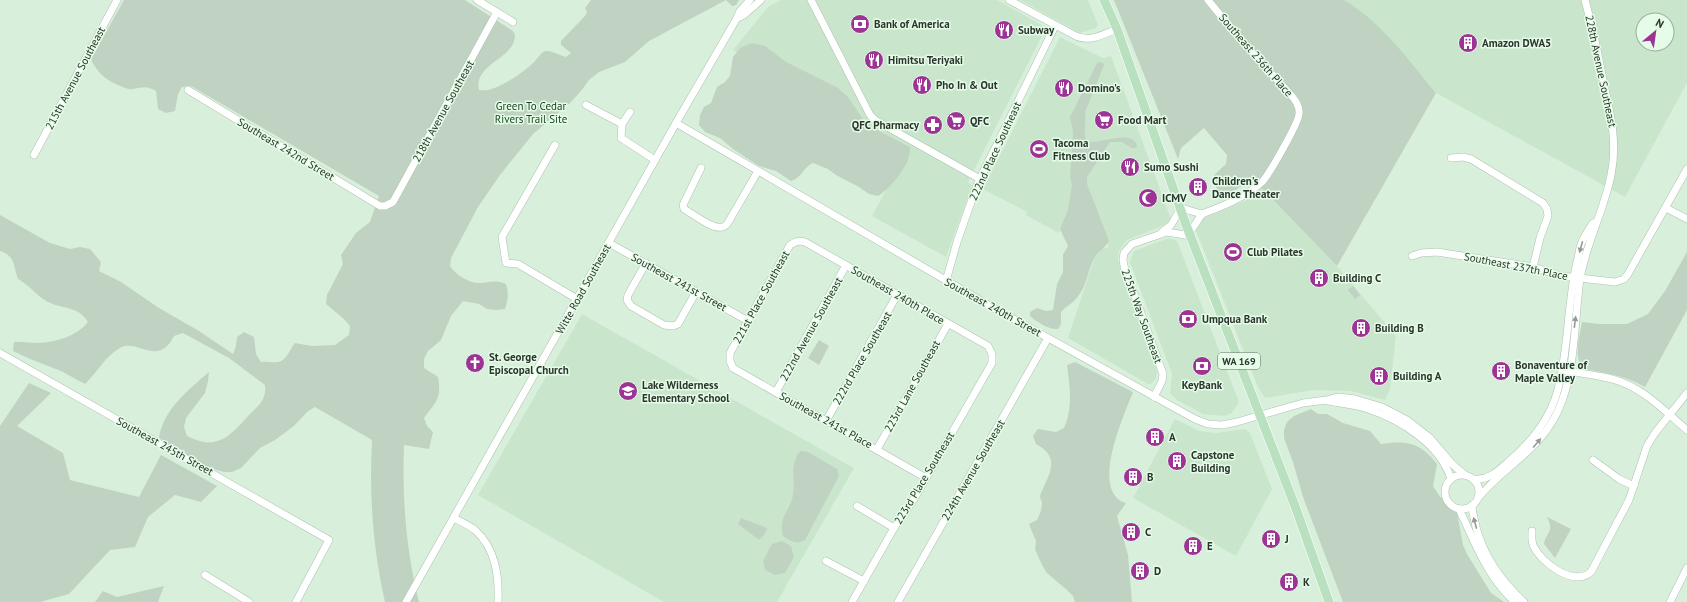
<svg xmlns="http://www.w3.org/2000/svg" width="1687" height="602" font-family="'PT Sans',sans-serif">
  <rect width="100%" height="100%" fill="#d8f0db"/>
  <!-- built -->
  <g fill="#c9e6cc" fill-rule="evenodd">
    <path d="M781,0H997L1042,25L1044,32L968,182L972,186L946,257L872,216L908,149L733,50L769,6Z"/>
    <path d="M1020,0H1088L1098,25L1096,28L1080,33Z"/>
    <path d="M1344,0H1687V83L1625,197L1436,93L1385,33L1358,9ZM1643,20H1667V44H1643Z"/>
    <path d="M1060,37L1103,58L1111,56L1171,219L1166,224L1160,227L1127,240L1120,249L1118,254V260L1157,371L1156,378L1151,384H1148L1068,338L1097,250L1109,247L1084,180L1085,147L1071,211L1059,233L1026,215L1027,212L983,189Z"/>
    <path d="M1261,187L1337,266L1396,336L1390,389L1385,400L1351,391L1314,390L1265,398L1258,387L1195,228V222L1245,201Z"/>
    <path d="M1169,238L1177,241L1239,402L1232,413L1224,416L1203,414L1177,400L1170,393L1172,374L1130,262L1134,251Z"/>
    <path d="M582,314L854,468L777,602H664L478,495Z"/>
    <path d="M1175,419L1199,431L1216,433L1245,429L1250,433L1272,489L1236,556L1133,498Z"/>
  </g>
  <!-- green -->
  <g fill="#c0d2c2">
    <path d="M124,0H465L513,31L515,35C515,38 514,41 513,44C504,61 474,67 479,90C494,93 521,74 532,64C537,60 539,54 545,51H549L566,57L571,53L561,45V41L585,16L587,12L585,8L591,0H739L736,5L732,6L726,0L649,41L625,62L599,72L589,80L581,91L569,104L533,134L500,175L478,207L451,258L450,266C456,275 470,284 481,283C491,282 496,280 506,284C509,294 508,300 505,309L496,310L487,309L479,304L463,301L451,316L441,340L428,351L424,359V368L438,377C442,399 436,401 424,418L427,426L433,432L429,449L404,445C402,499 406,550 419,602H385C373,549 369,495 372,440L315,407L308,411L294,426L275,440L260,448L241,468L232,472H224L206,467L191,458L184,452L159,438C163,410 188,390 209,372L208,381L205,393L186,418L184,427L187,436C217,451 229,437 248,416C258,406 267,400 265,385L229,358L183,333L174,336C158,368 137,338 120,348C105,356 97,373 85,384L61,371L30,359L13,351L14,342C22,341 30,343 38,343C57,342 77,336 88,322C77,305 64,310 48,302C37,296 29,285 18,279C13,266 16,256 0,251V215L50,243L70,249L80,247L90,249L101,262L99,271L121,282L159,308L199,331L233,354L236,346L237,337L244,332L254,337L256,354L261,362C267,361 273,363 278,362C286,361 290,349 295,343L312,346L335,345L349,335L350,326L344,319L326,304L327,295L343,264L341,255L356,233L370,222L379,196L191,86L182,87L178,94L175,111L166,113L158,109L156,91C145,85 143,88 132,89C128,90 124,87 120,86C106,80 97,73 91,59Z"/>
    <path d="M1114,0H1344C1382,22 1408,60 1436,93L1337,266L1253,179L1219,200L1214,175L1226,164L1227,155L1204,128L1181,148L1178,159Z"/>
    <path d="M752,43L765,46L786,62L838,88L848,97L864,121L877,130L910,147C912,163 891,188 878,196L869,194L859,187L836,175L828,169L813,163C804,166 802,178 791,181L776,171L759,166L733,149L720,138L705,132L699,125L700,115L704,107L711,103L717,87L725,82L730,76L733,57L740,48Z"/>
    <path d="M1099,62L1103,63L1104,65L1085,112C1087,122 1082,132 1087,141C1097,146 1136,126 1137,148H1132L1122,142H1110L1087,177V184L1109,241C1106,247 1100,250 1096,255C1088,267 1088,283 1079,295C1074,303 1067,305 1061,312V324L1058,329C1049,330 1037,322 1030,316V312L1037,308L1046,311L1053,310L1057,284L1063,272V255L1068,246L1060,229L1068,210L1072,185L1070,177L1073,132L1070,117L1097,63Z"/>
    <path d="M1687,252V310L1645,387C1626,376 1606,373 1585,369C1572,361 1580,335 1582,322L1600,324H1627L1648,314L1665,291Z"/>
    <path d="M1353,286L1360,295L1355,299L1348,290Z"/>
    <path d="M819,340L829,346L819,365L808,358Z"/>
    <path d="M1075,362L1133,392C1124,415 1095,479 1118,499C1120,501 1123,502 1126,503L1117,516L1128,555L1132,602H1075L1073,596L1067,590L1047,573L1042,565L1035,549L1036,541L1029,524L1037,520C1040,515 1042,508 1042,502C1041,500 1040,498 1040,496C1041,492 1044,487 1045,484C1054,466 1055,454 1036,444L1033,436L1038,429L1056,432L1064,428C1073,408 1070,387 1067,365Z"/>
    <path d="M29,383L51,393L17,426L63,453L70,480L139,497L161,455L217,486L201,502L175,495L148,517L135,547L110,550L69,594L40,602H0V426Z"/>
    <path d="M1311,409L1318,414H1327L1343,423L1370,431L1381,444C1407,440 1421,443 1437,464L1433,486L1440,497L1452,502L1456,507L1463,545L1467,554L1491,593L1504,602H1343L1303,497L1293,462L1284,438V430L1287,422L1294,416Z"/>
    <path d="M802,451L808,452L837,469L839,476L805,540C796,545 791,541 783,536C778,516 790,512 793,495C796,478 789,468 799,452Z"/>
    <path d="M1547,517L1571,529L1555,558L1544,544C1546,532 1555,532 1547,517Z"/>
    <path d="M741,518L767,528L764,535L759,540L738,524Z"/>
    <path d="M782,541L791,546L794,557L785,573L775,575L765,570L763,561L772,544Z"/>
    <path d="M164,586L158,602H95L103,591L117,597Z"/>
  </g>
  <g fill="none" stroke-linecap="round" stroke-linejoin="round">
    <!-- minor casing -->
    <g stroke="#abc2ae" stroke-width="8">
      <g id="minor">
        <path d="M477,0L513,22"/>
        <path d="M811,0L870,115L875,120L980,179"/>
        <path d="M1009,0L1074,35C1088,43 1102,35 1117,29"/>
        <path d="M737,18L744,15L761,0"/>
        <path d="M188,90L380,206H385L393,202L497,12"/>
        <path d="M586,105L622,124"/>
        <path d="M630,112L622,124L621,138L655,160"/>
        <path d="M676,123L990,306L1195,419L1208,424L1222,425L1237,422L1303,403L1327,400L1339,397L1355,399L1382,407L1407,420L1430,438L1453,465L1465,475"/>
        <path d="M555,145L502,237L506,263L518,264L577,299"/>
        <path d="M34,155L117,0"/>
        <path d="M1451,158L1463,157L1471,159L1543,203L1547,209L1548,216L1540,238L1533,267"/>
        <path d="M701,168L683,205L684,209C693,214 713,230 722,227C726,227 727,224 729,221L758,171"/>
        <path d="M1666,208L1687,219"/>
        <path d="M1202,214C1223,206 1244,198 1261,183C1268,177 1299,122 1299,114C1300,106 1295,100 1291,95L1239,38L1208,0"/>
        <path d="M1190,232L1202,214"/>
        <path d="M1161,233L1171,225L1181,208L1202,214"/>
        <path d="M609,243L748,321"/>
        <path d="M1412,256L1421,253L1437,252L1533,267L1561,276L1615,282L1624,279L1628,274L1687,169"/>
        <path d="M646,263L628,295L627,300L631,306L664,325L673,326L678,324L696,292"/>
        <path d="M946,281L957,242L977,185L1055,26"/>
        <path d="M0,353L329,540L296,602"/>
        <path d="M1566,371C1585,374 1608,376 1626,384C1649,394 1668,414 1687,430"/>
        <path d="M776,392L846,265"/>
        <path d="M1154,397L1162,381L1163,374L1124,266L1123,259L1124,253L1132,244L1167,232L1191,236"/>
        <path d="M1329,401C1342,404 1356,405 1368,409C1401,420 1440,444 1451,479"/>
        <path d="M826,421L897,295"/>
        <path d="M877,449L948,324"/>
        <path d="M1593,460L1619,479L1634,486"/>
        <circle cx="1462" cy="492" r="17"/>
        <path d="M1473,479C1487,481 1497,472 1507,463C1530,444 1551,418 1558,389C1569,348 1567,304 1577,262C1579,256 1579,248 1582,242C1585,235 1589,229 1593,223"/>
        <path d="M1478,498C1504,466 1537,453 1557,413C1576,374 1574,322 1580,279C1586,243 1604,211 1611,175C1618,142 1610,112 1603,80C1598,53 1592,26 1585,0"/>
        <path d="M1472,505C1472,513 1475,520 1476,527C1484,557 1501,581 1524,602"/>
        <path d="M857,506L894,528"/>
        <path d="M1459,509C1475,542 1487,577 1515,602"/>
        <path d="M454,518C461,522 469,525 475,530C496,549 499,576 498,602"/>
        <path d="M1532,531C1532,537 1531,542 1534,547C1542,563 1573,587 1591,572L1629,500L1647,446L1655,433L1687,393"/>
        <path d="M826,561L864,581"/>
        <path d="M205,575L249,602"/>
        <path d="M406,602L676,123L737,18L740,11L750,0"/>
        <path d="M852,602L894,528L914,499L992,363V354L988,346L805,242C799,240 795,242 790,245L730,353V361L733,368L926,478"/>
        <path d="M898,602L1048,338"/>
        <path d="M1670,602L1687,568"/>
      </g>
    </g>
    <!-- major casing -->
    <g stroke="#fff" stroke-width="10">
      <path id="major" d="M1104,0L1117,29L1185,222L1295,506L1329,602"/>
    </g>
    <!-- minor -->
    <use href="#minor" stroke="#fff" stroke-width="7"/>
    <!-- major -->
    <use href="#major" stroke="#b9e1bf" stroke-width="9"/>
  </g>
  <!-- one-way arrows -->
  <defs><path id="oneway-solid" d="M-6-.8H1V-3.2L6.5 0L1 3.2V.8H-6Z"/></defs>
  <g fill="#969a96">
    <use href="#oneway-solid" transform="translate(1581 247) rotate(105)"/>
    <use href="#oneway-solid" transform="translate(1575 322) rotate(-83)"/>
    <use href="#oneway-solid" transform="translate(1537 443) rotate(-50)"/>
    <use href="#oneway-solid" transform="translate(1475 523) rotate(-105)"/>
  </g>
  <!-- icons -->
  <defs>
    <g id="bank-disc" transform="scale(1)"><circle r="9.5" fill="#9c3395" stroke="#e5fde8"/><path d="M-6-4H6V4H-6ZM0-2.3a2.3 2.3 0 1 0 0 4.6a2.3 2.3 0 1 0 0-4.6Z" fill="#fff"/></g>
    <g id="restaurant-disc" transform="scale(1)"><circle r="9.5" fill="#9c3395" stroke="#e5fde8"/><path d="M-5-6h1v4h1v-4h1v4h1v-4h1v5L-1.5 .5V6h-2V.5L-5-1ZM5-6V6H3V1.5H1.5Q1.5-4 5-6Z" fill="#fff"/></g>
    <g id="building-disc" transform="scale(1)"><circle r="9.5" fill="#9c3395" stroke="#e5fde8"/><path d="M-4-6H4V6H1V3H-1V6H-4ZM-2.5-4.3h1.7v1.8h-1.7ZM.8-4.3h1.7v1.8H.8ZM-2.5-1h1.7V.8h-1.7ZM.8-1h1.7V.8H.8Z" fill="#fff"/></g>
    <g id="supermarket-disc" transform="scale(1)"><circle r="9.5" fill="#9c3395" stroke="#e5fde8"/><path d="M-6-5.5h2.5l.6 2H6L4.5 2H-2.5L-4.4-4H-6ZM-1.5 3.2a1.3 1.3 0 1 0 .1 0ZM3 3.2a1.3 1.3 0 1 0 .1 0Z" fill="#fff"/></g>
    <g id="pharmacy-disc" transform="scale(1)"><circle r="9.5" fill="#9c3395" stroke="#e5fde8"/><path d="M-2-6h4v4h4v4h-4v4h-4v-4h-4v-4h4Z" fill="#fff"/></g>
    <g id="stadium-disc" transform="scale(1)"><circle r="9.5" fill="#9c3395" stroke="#e5fde8"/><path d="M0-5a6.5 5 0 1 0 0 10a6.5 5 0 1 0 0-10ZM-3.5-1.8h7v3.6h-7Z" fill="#fff"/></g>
    <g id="mosque-disc" transform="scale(1)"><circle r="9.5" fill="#9c3395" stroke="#e5fde8"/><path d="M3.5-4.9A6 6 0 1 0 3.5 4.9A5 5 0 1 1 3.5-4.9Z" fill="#fff"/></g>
    <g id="church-disc" transform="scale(1)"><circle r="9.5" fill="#9c3395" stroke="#e5fde8"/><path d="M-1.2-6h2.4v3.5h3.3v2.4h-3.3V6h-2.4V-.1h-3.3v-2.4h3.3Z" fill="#fff"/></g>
    <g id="school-disc" transform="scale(1)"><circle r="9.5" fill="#9c3395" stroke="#e5fde8"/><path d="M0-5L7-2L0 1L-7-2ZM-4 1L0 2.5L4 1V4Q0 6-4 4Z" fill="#fff"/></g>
  </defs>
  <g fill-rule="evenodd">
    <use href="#bank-disc" x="860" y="24"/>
    <use href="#restaurant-disc" x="1004" y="30"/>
    <use href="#building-disc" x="1468" y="43"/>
    <use href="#restaurant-disc" x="874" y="60"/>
    <use href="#restaurant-disc" x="922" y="85"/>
    <use href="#restaurant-disc" x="1064" y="88"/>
    <use href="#supermarket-disc" x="1104" y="120"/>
    <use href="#supermarket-disc" x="956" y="121"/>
    <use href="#pharmacy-disc" x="933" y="125"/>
    <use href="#stadium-disc" x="1039" y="149"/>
    <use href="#restaurant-disc" x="1130" y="167"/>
    <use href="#building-disc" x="1198" y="187"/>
    <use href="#mosque-disc" x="1148" y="198"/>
    <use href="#stadium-disc" x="1233" y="252"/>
    <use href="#building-disc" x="1319" y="278"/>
    <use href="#bank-disc" x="1188" y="319"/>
    <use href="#building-disc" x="1361" y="328"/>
    <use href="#church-disc" x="475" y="363"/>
    <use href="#bank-disc" x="1202" y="366"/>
    <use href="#building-disc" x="1501" y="371"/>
    <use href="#building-disc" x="1379" y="376"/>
    <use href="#school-disc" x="628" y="391"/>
    <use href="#building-disc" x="1155" y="437"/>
    <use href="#building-disc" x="1177" y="461"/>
    <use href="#building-disc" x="1133" y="477"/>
    <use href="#building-disc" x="1131" y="532"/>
    <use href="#building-disc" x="1271" y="539"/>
    <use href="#building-disc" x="1193" y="546"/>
    <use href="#building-disc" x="1140" y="571"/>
    <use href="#building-disc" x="1289" y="582"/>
  </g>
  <g text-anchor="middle" stroke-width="3" stroke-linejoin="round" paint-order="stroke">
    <!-- shield labels -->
    <rect fill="#e5fde8" stroke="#647165" stroke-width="1" x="1218" y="353" width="42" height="16" rx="3"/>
    <g font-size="10" font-weight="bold" fill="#2c352d">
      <text x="1239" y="365">WA 169</text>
    </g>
    <!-- poi labels -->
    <g font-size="11" font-weight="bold" fill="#2c352d" stroke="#e5fde8" text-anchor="start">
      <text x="874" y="28">Bank of America</text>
      <text x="1018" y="34">Subway</text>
      <text x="1482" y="47">Amazon DWA5</text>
      <text x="888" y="64">Himitsu Teriyaki</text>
      <text x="936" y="89">Pho In &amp; Out</text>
      <text x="1078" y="92">Domino's</text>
      <text x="1118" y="124">Food Mart</text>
      <text x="970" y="125">QFC</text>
      <text x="919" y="129" text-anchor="end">QFC Pharmacy</text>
      <text x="1053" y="147">Tacoma<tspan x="1053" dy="13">Fitness Club</tspan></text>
      <text x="1144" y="171">Sumo Sushi</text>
      <text x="1212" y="185">Children's<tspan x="1212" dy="13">Dance Theater</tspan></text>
      <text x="1162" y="202">ICMV</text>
      <text x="1247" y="256">Club Pilates</text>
      <text x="1333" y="282">Building C</text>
      <text x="1202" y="323">Umpqua Bank</text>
      <text x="1375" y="332">Building B</text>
      <text x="489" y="361">St. George<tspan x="489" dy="13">Episcopal Church</tspan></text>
      <text x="1515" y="369">Bonaventure of<tspan x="1515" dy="13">Maple Valley</tspan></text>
      <text x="1393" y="380">Building A</text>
      <text x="642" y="389">Lake Wilderness<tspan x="642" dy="13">Elementary School</tspan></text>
      <text x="1202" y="389" text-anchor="middle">KeyBank</text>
      <text x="1169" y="441">A</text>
      <text x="1191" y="459">Capstone<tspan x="1191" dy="13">Building</tspan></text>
      <text x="1147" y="481">B</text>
      <text x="1145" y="536">C</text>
      <text x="1285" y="543">J</text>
      <text x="1207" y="550">E</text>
      <text x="1154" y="575">D</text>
      <text x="1303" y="586">K</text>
    </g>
    <!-- street labels -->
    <g font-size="11" fill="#2c352d" stroke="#e5fde8">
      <text transform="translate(1256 55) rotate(49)" y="4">Southeast 236th Place</text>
      <text transform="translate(1601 71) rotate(78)" y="4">228th Avenue Southeast</text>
      <text transform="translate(75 78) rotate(-62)" y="4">215th Avenue Southeast</text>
      <text transform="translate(443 111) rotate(-61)" y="4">218th Avenue Southeast</text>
      <text transform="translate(286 149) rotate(31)" y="4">Southeast 242nd Street</text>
      <text transform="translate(995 151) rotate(-65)" y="4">222nd Place Southeast</text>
      <text transform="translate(1516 266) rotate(11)" y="4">Southeast 237th Place</text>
      <text transform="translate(679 282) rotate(29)" y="4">Southeast 241st Street</text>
      <text transform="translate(583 289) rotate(-61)" y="4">Witte Road Southeast</text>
      <text transform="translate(898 295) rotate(30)" y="4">Southeast 240th Place</text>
      <text transform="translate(761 297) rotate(-61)" y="4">221st Place Southeast</text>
      <text transform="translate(993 307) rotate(29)" y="4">Southeast 240th Street</text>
      <text transform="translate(1142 316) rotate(70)" y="4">225th Way Southeast</text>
      <text transform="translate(811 329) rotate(-61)" y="4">222nd Avenue Southeast</text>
      <text transform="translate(862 358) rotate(-60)" y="4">222rd Place Southeast</text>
      <text transform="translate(912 386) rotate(-61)" y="4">223rd Lane Southeast</text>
      <text transform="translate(826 420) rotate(29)" y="4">Southeast 241st Place</text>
      <text transform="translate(165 446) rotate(29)" y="4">Southeast 245th Street</text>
      <text transform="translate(973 470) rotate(-60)" y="4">224th Avenue Southeast</text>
      <text transform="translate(924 478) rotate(-59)" y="4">223rd Place Southeast</text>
    </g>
    <!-- park labels -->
    <g font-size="11" fill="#194523" stroke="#e5fde8">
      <text x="531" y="110">Green To Cedar<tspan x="531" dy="13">Rivers Trail Site</tspan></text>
    </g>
  </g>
  <!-- north arrow -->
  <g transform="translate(1655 32) rotate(29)"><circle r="19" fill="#e5fde8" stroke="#9bad9d"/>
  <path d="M0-3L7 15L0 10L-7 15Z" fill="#9c3395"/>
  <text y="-6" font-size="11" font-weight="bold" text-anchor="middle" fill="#2c352d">N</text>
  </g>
</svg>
